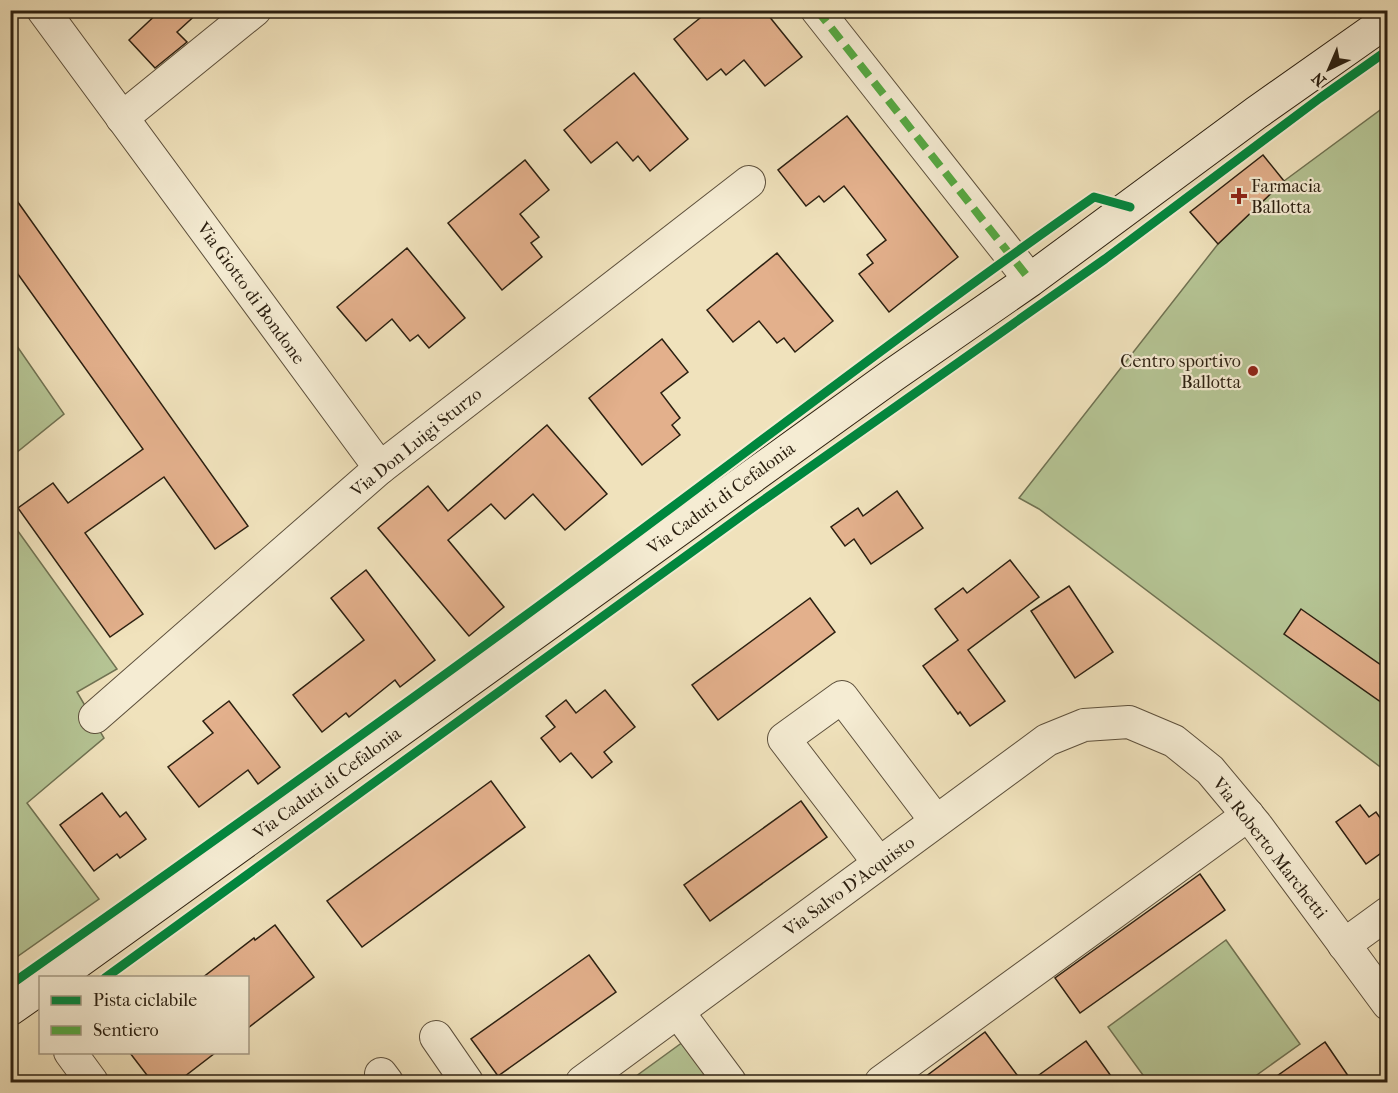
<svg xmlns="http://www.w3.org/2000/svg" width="1398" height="1093" font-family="'IM FELL French Canon',serif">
  <rect width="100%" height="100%" fill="#f0e2bc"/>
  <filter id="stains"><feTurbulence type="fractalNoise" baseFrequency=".00333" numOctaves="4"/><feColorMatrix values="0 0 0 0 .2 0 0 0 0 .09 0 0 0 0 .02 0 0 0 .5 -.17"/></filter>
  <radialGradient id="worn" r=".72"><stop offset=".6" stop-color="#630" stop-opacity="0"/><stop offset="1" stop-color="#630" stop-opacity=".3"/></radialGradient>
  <!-- green -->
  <g fill="#b5c494" stroke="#707252" stroke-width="1.5">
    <path d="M1387,105V772L1039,509L1019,498L1218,244L1284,181Z"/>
    <path d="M10,336L64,414L11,457H10Z"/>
    <path d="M10,520L117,669L77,692L104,738L27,803L99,899L11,961Z"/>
    <path d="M1226,940L1300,1044L1247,1082H1148L1108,1027Z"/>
    <path d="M683,1042L713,1082H628Z"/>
  </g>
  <!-- building -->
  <g fill="#e3b08c" stroke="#2c2011" stroke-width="1.5">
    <path d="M161,10H201L177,32L187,42L155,68L129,40Z"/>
    <path d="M710,10H764L802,57L765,86L744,60L726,75L721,69L707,80L674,39Z"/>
    <path d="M634,73L688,139L650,171L638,156L633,161L617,142L591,163L564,130Z"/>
    <path d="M847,116L958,257L889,312L859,274L873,263L867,255L886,240L844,186L824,202L819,196L806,206L778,170Z"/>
    <path d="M1263,155L1284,181L1218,244L1190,212Z"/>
    <path d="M525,160L549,190L520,214L539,237L531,243L542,257L502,290L448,223Z"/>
    <path d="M10,191L248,526L215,549L164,477L85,533L143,614L110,637L18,508L53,483L68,503L143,449L10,263Z"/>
    <path d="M407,248L465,318L429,348L418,335L410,341L392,319L366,341L337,307Z"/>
    <path d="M777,253L833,321L795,352L784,338L777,343L759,321L733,342L707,310Z"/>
    <path d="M662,339L688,372L661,393L680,418L672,425L680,435L642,465L589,398Z"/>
    <path d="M547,425L607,494L565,530L533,494L505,519L491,504L448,540L504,607L469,636L378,528L428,486L448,511Z"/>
    <path d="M897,491L923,528L871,564L854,539L845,546L831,527L858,508L863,516Z"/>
    <path d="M1010,560L1039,597L968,650L1005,701L970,726L960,712L958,714L923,666L958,640L935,609L963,588L967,593Z"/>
    <path d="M366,570L435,660L400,687L395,680L349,717L346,713L322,732L293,695L364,640L331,598Z"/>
    <path d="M1069,586L1113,652L1075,678L1031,611Z"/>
    <path d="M810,598L835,632L718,720L692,685Z"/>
    <path d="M1301,609L1388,670V707L1284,634Z"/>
    <path d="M605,690L635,727L604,752L612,762L592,778L571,753L560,762L541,738L555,727L546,716L566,700L576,713Z"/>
    <path d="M229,701L280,767L258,784L248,770L199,807L168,767L213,733L203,721Z"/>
    <path d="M491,781L525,827L362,947L327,901Z"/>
    <path d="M102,793L120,817L126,812L146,839L120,858L117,854L94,871L60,825Z"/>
    <path d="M801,801L827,837L710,921L684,885Z"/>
    <path d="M1360,805L1369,817L1376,812L1388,829V848L1366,864L1336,822Z"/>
    <path d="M1200,874L1225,910L1080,1013L1055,978Z"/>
    <path d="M275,925L314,977L248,1028V978H202L254,938L255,940Z"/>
    <path d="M589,955L616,992L498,1076L471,1039Z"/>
    <path d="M985,1032L1023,1083H917Z"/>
    <path d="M1086,1041L1116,1083H1028Z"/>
    <path d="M1325,1042L1353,1083H1267Z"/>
    <path d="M130,1053H215L176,1083H153Z"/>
  </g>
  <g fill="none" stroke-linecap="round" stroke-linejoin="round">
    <!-- street casing -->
    <g stroke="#5d503c" stroke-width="34">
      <g id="street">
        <path d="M43,10L380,468"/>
        <path d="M817,10L1030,280"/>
        <path d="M122,118L255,10"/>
        <path d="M95,717L380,468L749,182"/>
        <path d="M879,863L784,739L842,697L936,821"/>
        <path d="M1344,945L1388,913"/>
        <path d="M678,1012L730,1082"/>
        <path d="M436,1037L467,1082"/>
        <path d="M70,1052L92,1082"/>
        <path d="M381,1074L387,1082"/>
        <path d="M582,1082L1047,740L1084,725L1129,722L1174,741L1210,770L1256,825L1388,1004"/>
        <path d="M881,1082L1248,815"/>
      </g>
    </g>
    <!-- secondary casing -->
    <g stroke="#2c2011" stroke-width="35">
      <g id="secondary">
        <path d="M55,978L893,375L1030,280L1256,113L1388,20"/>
        <path d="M10,1009L40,988"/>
      </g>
    </g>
    <!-- street -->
    <use href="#street" stroke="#f5ecd3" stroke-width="32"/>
    <!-- secondary -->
    <use href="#secondary" stroke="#f5ecd3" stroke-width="33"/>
    <!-- quiet -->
    <path stroke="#54aa42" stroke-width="8" stroke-dasharray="15 8" stroke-linecap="butt" d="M817,10L1030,280"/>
    <!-- cycleway casing -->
    <g stroke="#f5ecd3" stroke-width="13">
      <g id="cycleway">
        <path d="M105,978L748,511L1105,259L1320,98L1388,50"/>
        <path d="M10,985C196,854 380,723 563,588C740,458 914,323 1094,197L1130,207"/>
      </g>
    </g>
    <!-- cycleway -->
    <use href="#cycleway" stroke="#00873e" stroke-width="9"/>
  </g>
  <!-- markers -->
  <g fill="#8f2418" stroke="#f5ecd3" stroke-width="2">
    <path d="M1236 187h6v6h6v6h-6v6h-6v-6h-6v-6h6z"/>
    <circle cx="1253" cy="371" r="6"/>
  </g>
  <g text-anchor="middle" stroke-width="4.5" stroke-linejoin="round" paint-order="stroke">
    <!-- poi labels -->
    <g font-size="18" fill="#2c2011" stroke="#f5ecd3" text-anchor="start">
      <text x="1251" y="192">Farmacia<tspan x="1251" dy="21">Ballotta</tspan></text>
      <text x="1241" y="367" text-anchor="end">Centro sportivo<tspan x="1241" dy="21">Ballotta</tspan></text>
    </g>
    <!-- street labels -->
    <g font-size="18" fill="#2c2011" stroke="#f5ecd3">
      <text transform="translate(251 293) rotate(54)" y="6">Via Giotto di Bondone</text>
      <text transform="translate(416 442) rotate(-39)" y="6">Via Don Luigi Sturzo</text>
      <text transform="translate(721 498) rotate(-36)" y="6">Via Caduti di Cefalonia</text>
      <text transform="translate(327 783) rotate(-36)" y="6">Via Caduti di Cefalonia</text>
      <text transform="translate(1270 848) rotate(52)" y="6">Via Roberto Marchetti</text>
      <text transform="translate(849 886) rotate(-36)" y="6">Via Salvo D'Acquisto</text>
    </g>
  </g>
  <!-- margin -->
  <rect width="1398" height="1093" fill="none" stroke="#f0e2bc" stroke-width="36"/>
  <rect x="12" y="12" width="1374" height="1069" fill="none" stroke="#2c2011" stroke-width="3"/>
  <rect x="18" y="18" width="1362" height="1057" fill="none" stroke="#2c2011" stroke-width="1.5"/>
  <!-- legend -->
  <rect x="39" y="976" width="210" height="78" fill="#f5ecd3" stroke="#a59a85" stroke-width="1.5"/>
  <rect x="51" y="996" width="30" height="9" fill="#00873e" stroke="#a59a85" stroke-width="1.5"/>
  <text x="93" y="1006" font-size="18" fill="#2c2011">Pista ciclabile</text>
  <rect x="51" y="1026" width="30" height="9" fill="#54aa42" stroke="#a59a85" stroke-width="1.5"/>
  <text x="93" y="1036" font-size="18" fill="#2c2011">Sentiero</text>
  <!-- north arrow -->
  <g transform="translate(1329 69) rotate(224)" stroke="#f5ecd3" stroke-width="4.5" paint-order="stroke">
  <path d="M0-4.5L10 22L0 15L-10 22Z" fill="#2c2011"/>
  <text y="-9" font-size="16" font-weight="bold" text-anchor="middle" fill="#2c2011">N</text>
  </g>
  <rect width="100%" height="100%" filter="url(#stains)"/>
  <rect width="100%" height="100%" fill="url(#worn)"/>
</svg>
